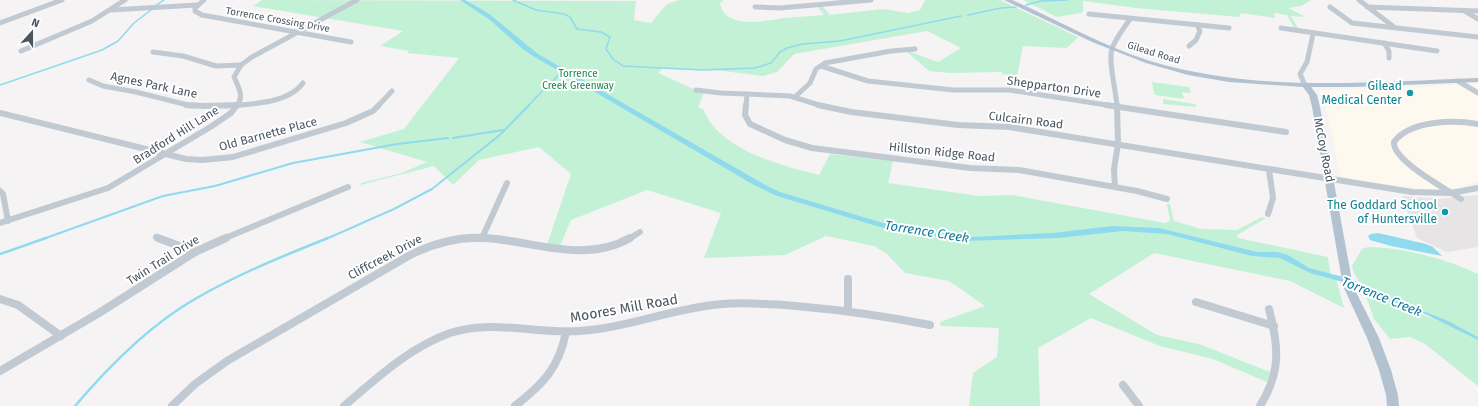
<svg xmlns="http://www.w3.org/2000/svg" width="1478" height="406" font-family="'Fira Sans',sans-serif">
  <rect width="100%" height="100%" fill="#f5f3f3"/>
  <!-- commercial -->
  <path fill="#fdf9ef" d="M1478,84V182L1455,188L1433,190L1360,182L1343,177L1340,175L1326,105L1319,92L1321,90Z"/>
  <!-- education -->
  <path fill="#e6e4e5" d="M1478,195V247L1447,252L1417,238L1402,196L1440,199Z"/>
  <!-- green -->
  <g fill="#c3f1d5">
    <path d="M262,0L636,1L634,20L651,23L667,4L679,0H724L720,3C724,30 767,21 784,18C798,17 811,16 824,15L817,6H822L830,15L883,9L908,13L920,10L925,0H1000L1078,37L1067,48L1023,46L1017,76L1002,74V72L950,73L929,71L905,50L938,62L961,48L927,31L794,54L777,72L763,76L715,70L662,69L658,73L698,91L704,92L698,108L703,109C719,150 780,165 819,175L830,154L893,161L888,183L979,196L1012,195L1165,223L1170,221L1167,204H1170L1174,221L1201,229L1237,230L1262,217L1266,218L1237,235L1238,238L1328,257L1331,278L1336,279L1344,308L1290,281L1154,253L1089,294L1157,335L1199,344L1270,372L1267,382L1213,359L1160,346L1091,318L1038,348L1040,406H969L973,373L997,357L999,328L941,326L940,322L985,306L949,281L905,273L887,254L874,246L826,236L785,255L704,258L721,213L647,190L571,220L560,246L547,245L571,174L539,147L479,160L453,185L434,166L360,185L361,183L402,173L427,162L360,142L404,129L459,58L407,53L409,51L380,46L403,31L253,6Z"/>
    <path d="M1023,0H1311L1301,6L1288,8L1306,17L1291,16L1299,30L1295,29L1287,15L1274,13L1275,18L1241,13L1239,17L1136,8L1083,1V11L1081,13L1057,17Z"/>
    <path d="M1152,82L1189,87L1191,93L1182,92L1184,99L1156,95L1154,94Z"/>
    <path d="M1163,99L1195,104L1196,107L1163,104Z"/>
    <path d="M1368,247C1403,247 1446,259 1478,274V337C1458,326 1437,316 1416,308C1400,301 1369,294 1358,280C1355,276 1353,270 1352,266L1362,249Z"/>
    <path d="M1364,290L1379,298L1447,324L1478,340V386L1425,344L1410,337L1390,339L1374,319Z"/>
  </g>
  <!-- water -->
  <g fill="#90daee">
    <path d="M460,0H465L488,13L538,54L767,186L780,192L883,223L958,236L971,237L1052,233L1113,226L1159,228L1257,252H1277L1288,255L1309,268L1351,279L1388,298L1404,303L1448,321L1478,337V340L1423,313L1379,298L1357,286L1310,273L1280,258L1252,256L1167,234L1123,231L1058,238L965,241L880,227L777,196L754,185L533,56L524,50L490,20Z"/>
    <path d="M1378,233L1426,244L1433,247L1442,256L1391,246L1370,240L1368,236L1371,234Z"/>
  </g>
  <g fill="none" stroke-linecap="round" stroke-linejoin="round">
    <!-- stream-far2 -->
    <g stroke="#90daee" stroke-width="1.5">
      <path d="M513,0L536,10L564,14L570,17L577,29L601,32L610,37L606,49L613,59L623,66L702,70L755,68L771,63L780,52L787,48L802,44L840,41L961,16"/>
      <path d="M1026,5L1041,1L1068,0"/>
      <path d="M155,6L164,0"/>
      <path d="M968,15L1001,8L1016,7"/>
      <path d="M552,82L562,71"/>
      <path d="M0,85L102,50L118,41L134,23L151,10"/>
      <path d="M528,106L546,87"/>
    </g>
    <!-- stream-far1 -->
    <g stroke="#90daee" stroke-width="2">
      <path d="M453,138L503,130"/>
      <path d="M43,239L163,196L215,186L293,163L397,144L448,138"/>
      <path d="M326,239L394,209L432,189L501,134L529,105"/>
    </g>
    <!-- stream -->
    <g stroke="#90daee" stroke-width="2.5">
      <path d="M0,254L46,238"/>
      <path d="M75,406C109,366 150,325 195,299C238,274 283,256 328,238"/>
    </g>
    <!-- minor-far2 -->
    <g stroke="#c1cad2" stroke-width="5">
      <path d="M204,0L195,8V11L202,15L351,42"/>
      <path d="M1359,0L1394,27"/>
      <path d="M755,7L780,8L871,0"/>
      <path d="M1330,7L1352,23L1478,37"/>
      <path d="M1367,7L1478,11"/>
      <path d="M111,10L197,5"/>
      <path d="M1465,11L1478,19"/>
      <path d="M1089,14L1229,28"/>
      <path d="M0,23L62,0"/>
      <path d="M1281,28L1437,51"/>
      <path d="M1384,43L1389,51V58"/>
      <path d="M1189,46L1196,40L1200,31L1197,25"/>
      <path d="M21,51L92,21L125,0"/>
      <path d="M153,52L183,56L216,66L241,65"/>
      <path d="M821,66L868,81L953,90H1009L1113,106"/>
      <path d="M89,80L103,86L136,92L192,106"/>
      <path d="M1458,81L1478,93"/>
      <path d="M1305,85L1300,74L1307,62L1313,34"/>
      <path d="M696,90L721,93L790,96L822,106"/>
      <path d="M795,97L810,83L816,69L825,63L891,51L915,49"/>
      <path d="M226,106C250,104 288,104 303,83"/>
      <path d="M237,106C244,96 239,88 234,77L241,65L252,57L357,0"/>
      <path d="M378,106L392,91"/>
      <path d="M746,106L747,94"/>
      <path d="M1117,106C1116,91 1108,61 1112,49C1115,39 1124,28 1130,19"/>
    </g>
    <!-- minor-far1 -->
    <g stroke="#c1cad2" stroke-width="6">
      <path d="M186,105L204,106L239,105"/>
      <path d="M746,105L745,115L750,124L785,140L812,148L970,168L1019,170L1137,191L1167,199"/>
      <path d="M818,105L851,112L958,125L1009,127L1412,192L1451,193L1478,188"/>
      <path d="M1106,105L1286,132"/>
      <path d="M0,113L186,159L203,160L233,157L346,123L373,111L379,105"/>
      <path d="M1115,187L1114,169L1118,144L1117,105"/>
      <path d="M0,191L3,194L8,221"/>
      <path d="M1461,199C1446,189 1392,160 1394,142C1410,120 1454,120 1478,124"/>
      <path d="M1268,214L1273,198L1269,170"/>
      <path d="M0,223L108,188L212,126L231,113L237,105"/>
      <path d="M156,237L160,239"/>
      <path d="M482,238L507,183"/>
      <path d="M223,239L348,187"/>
      <path d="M462,239H491"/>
      <path d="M629,239L640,232"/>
    </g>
    <!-- minor -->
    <g stroke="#c1cad2" stroke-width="8">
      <path d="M158,238L195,252"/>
      <path d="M848,279V310"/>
      <path d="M0,299L18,305L61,336"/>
      <path d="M1196,302L1274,326"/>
      <path d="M0,371L99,313L195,252L226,238"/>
      <path d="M1123,385L1139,406"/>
      <path d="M172,406L195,384L227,361L410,255C434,243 459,236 486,238C533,241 585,264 630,238"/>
      <path d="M344,406C376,379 410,347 450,333C493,319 536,334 579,331C628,328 673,308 722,304C746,302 771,304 796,306C841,310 885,316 930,325"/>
      <path d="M515,406C543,384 559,368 566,332"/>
      <path d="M1260,406C1281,372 1279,347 1269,309"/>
    </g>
    <!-- major -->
    <path fill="#b3c2d1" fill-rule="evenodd" d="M1004,0H1012C1058,20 1102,46 1150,61C1256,93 1369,82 1478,78V82L1353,87H1311L1317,95L1320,107L1353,286L1379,338L1391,370L1398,395L1399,406H1387L1386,395L1379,370L1367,338L1343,286L1312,107L1309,95L1303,87L1229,82L1188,75L1146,63L1092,42Z"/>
  </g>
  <!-- markers -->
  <g fill="#0f9aa8" stroke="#fff" stroke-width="1.5">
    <circle cx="1410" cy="93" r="4"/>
    <circle cx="1445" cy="212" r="4"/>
  </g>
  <g text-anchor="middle" stroke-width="4" stroke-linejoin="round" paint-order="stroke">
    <!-- far-street labels -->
    <g font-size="10" fill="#4a5661" stroke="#fff">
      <text transform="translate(278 19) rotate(10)" y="4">Torrence Crossing Drive</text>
      <text transform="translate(1154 52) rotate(17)" y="4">Gilead Road</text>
    </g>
    <!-- far-park labels -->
    <g font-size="10" fill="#17864f" stroke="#fff">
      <text x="578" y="77">Torrence<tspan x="578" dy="12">Creek Greenway</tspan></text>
    </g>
    <!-- street labels -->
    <g font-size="12" fill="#4a5661" stroke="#fff">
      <text transform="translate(154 85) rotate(12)" y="4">Agnes Park Lane</text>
      <text transform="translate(1054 87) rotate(8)" y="4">Shepparton Drive</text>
      <text transform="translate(1026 120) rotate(7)" y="4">Culcairn Road</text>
      <text transform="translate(268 134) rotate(-15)" y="4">Old Barnette Place</text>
      <text transform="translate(176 135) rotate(-32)" y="4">Bradford Hill Lane</text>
      <text transform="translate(1324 150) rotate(79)" y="4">McCoy Road</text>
      <text transform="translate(942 152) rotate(6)" y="4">Hillston Ridge Road</text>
      <text transform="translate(385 257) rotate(-28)" y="4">Cliffcreek Drive</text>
      <text transform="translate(163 260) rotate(-32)" y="4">Twin Trail Drive</text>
    </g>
    <!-- culture labels -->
    <g font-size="12" fill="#0d838f" stroke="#fff" text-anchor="end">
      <text x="1402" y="90">Gilead<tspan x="1402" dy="14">Medical Center</tspan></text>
      <text x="1437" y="209">The Goddard School<tspan x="1437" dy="14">of Huntersville</tspan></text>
    </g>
    <!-- water labels -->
    <g font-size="13" font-style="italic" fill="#0c7c9b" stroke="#fff">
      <text transform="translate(927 231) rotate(9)" y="5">Torrence Creek</text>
      <text transform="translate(1382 296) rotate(22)" y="5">Torrence Creek</text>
    </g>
    <!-- near-street labels -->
    <g font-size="14" fill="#4a5661" stroke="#fff">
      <text transform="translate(624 308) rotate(-10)" y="5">Moores Mill Road</text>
    </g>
  </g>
  <!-- north arrow -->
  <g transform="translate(32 32) rotate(21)" stroke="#ffffff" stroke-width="3" paint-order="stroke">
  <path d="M0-3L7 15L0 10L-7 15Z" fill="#4a5661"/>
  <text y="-6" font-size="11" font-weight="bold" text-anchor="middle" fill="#4a5661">N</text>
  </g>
</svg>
